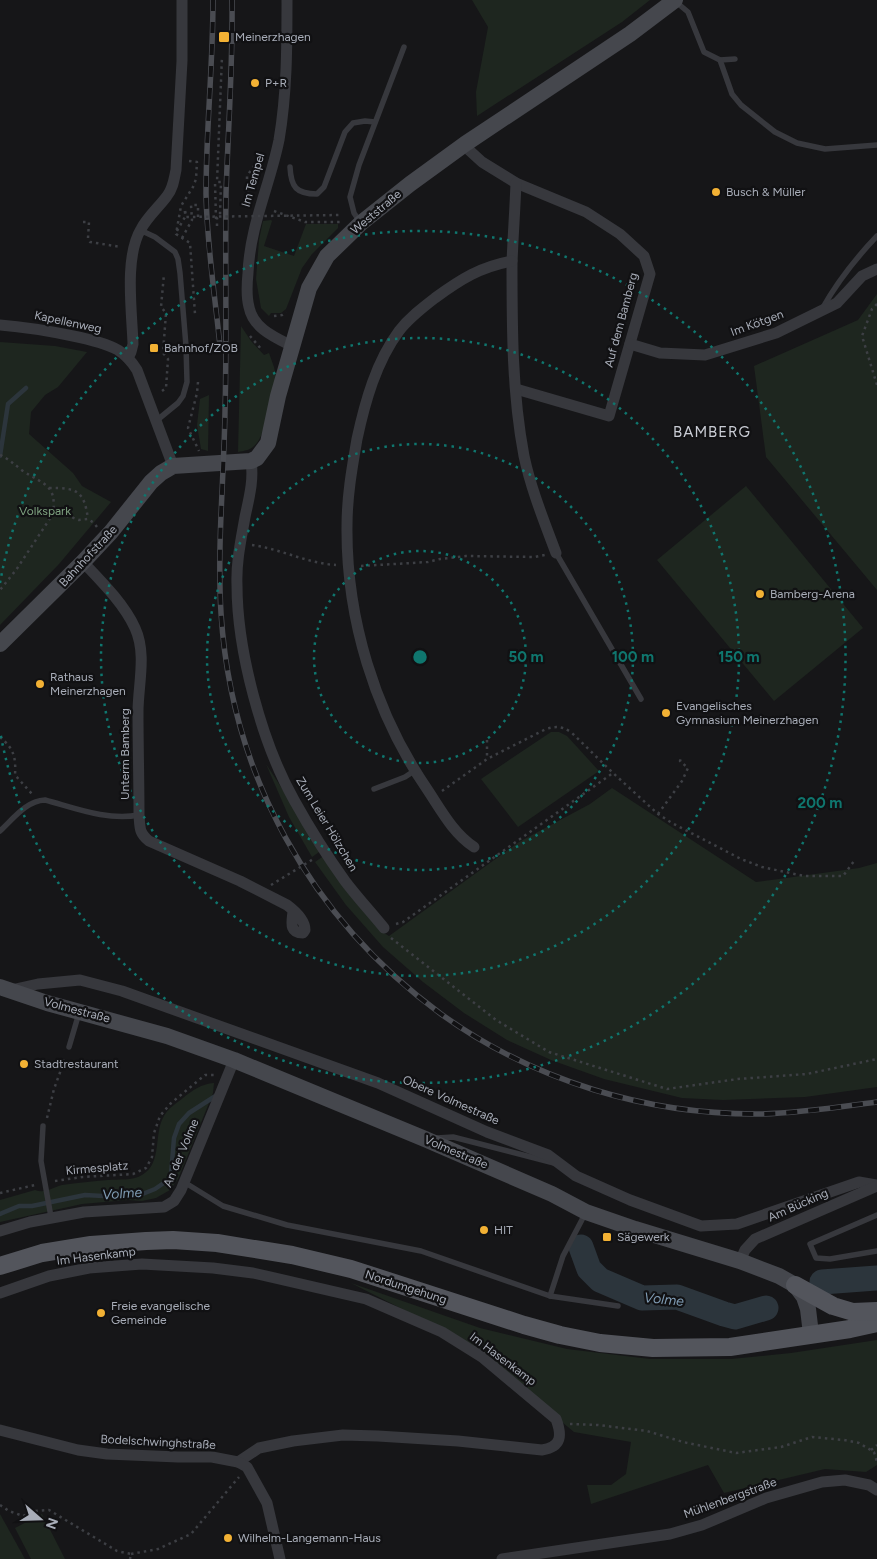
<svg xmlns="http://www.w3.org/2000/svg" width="877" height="1559" font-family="Figtree,sans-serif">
  <rect width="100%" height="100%" fill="#161618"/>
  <!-- green -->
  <g fill="#1e261f">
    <path d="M472,0H650L622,22L477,116L476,92L488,27Z"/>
    <path d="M271,220L272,221L264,246L294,256L306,224H338V228L312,254L302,268L286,309L281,313H271L269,316L261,308L256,279L259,240L263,221Z"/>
    <path d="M877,294V590L766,457L754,366L858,320Z"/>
    <path d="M241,326L251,341L264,355L269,353L274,367L276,376C272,392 266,434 256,444C251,450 244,451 238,452Z"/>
    <path d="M0,342L55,346L87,352L58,387L45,395L31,412L29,434L73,473L82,486L111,502L59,564L0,625Z"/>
    <path d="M209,395L208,451L201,449L197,425L200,399Z"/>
    <path d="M746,486L863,628L774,701L657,560Z"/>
    <path d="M551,732H559L567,736L599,771L518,827L481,779Z"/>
    <path d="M266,764L322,850L312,857L289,817Z"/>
    <path d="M612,788L756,882L859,868L877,863V1087L805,1097L723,1100L682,1098L604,1079L551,1060L507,1040L464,1013L423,982L383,947L346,905L315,862L325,855L384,933L389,936L519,842L590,804Z"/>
    <path d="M214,1083L213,1093L209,1103L178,1179L170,1190L156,1198L142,1201L128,1200L82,1204L0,1222V1200L35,1190C45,1194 53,1187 62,1185C77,1183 93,1181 108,1180C119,1179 132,1181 142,1175C163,1163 153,1134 164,1116C168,1108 177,1103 183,1098C193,1090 201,1084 214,1083Z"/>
    <path d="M351,1283L480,1328L567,1349L650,1359H731L791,1353L877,1340V1465L866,1472L825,1469L724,1493L708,1465L591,1504L587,1485H611L626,1474L631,1442L574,1432L534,1399L477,1347Z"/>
    <path d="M0,1514L25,1559H0Z"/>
    <path d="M42,1514L65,1559H31L15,1528Z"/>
  </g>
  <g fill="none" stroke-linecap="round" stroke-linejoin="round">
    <!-- stream -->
    <g stroke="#2c353c" stroke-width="4.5">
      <path d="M0,456L8,404L26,388"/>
      <path d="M0,1214L19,1206H32L85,1195L103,1196L120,1193L140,1195L155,1189L168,1180L171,1174L174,1138L179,1124L189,1113L217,1095"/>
    </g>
    <!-- river -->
    <g stroke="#2c353c" stroke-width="25">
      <path d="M581,1247L589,1269L600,1280L642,1298L677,1297L724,1314L735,1317L766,1308"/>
      <path d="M822,1282L877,1278"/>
    </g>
    <!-- path -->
    <g stroke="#3d3f44" stroke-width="2.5" stroke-dasharray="2.5 4" stroke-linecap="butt">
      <path d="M189,161L197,162L196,179L193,187L181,206L176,234L190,243L195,314"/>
      <path d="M247,205V176L254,166"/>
      <path d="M274,211L305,222H342"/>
      <path d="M216,219L215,182H217"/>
      <path d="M83,222H89L88,238L90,242L121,247"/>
      <path d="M217,226V218L220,215L221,182H217L222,56"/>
      <path d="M177,231L185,217V211"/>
      <path d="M182,238L192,220L191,205H198V217"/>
      <path d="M877,304L872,309L862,336L877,385"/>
      <path d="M274,316L282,315L286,312"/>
      <path d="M250,336L262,350"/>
      <path d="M198,382L197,393L188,428L199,451"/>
      <path d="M162,391L166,388L168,359L163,353L166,313L161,307L164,274"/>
      <path d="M0,455C9,459 15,465 23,471C44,485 57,484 53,514L16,570L0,590"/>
      <path d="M49,488C77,488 84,490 88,519"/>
      <path d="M53,514L71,517L79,520L88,519L94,523L97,527"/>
      <path d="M252,545C281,549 306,563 336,565"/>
      <path d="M361,566L428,562L440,559L466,556L535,557L545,555"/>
      <path d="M0,737C14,749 16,757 15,775L32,794"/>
      <path d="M487,740V759"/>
      <path d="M442,791L487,759L546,729C556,726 561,726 571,732L613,773"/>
      <path d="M658,814L682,781L688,768L680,761L682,756"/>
      <path d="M396,924L403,922L613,773L658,814L672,823L741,859L762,867L804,876H843L854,861"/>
      <path d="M391,938L496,1020L549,1052L667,1089L738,1079L807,1074L877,1059"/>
      <path d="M47,1118L54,1089L66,1056"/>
      <path d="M55,1181L82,1177L133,1174L146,1168L152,1157L154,1133L160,1116L170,1104L205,1075H216"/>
      <path d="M0,1193L35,1185"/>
      <path d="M570,1424L598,1425L647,1431L683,1442L736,1453L781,1447L812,1437L844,1440L859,1443L874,1452L877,1462"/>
      <path d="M871,1450L877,1445"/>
      <path d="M0,1505L9,1511L23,1516L35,1511L49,1510L117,1551L131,1554L130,1559"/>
      <path d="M131,1554L158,1549L191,1534L239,1477"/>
    </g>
    <!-- service -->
    <g stroke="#37383d" stroke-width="5.5">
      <path d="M676,2L688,12L704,52L720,60L735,59"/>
      <path d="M720,60L732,94L741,105L775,132L797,143L825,149L877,145"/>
      <path d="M290,167C291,187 296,194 317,194L324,187L345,132L353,123L365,121L375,122"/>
      <path d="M360,222L354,213L350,197L359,165L404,47"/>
      <path d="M140,230L155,237L175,252L178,259L180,273L186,346L187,382L183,396L178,403L156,421"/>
      <path d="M822,309C836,284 857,257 877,236"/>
      <path d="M556,553L641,699"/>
      <path d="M374,789L405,777L414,771"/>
      <path d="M0,831C14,818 26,801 45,800C75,808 107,821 139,815"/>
      <path d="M69,1047L79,1013"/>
      <path d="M43,1126L41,1161L51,1217"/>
      <path d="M437,1138L453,1137L554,1163"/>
      <path d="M184,1182L223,1206L287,1225L421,1251L550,1296L563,1256L585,1214"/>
      <path d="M877,1215L810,1244L816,1258L830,1259L877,1251"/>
      <path d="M550,1296L618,1306"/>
    </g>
    <!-- minor -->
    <g stroke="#37383d" stroke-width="11">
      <path d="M287,0C287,47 287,93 279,140C270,185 250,225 248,273C247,283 246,296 249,307C253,328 274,337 292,346"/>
      <path d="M465,144L470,151L482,162L516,183L586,212L620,234L644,256L650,274L609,416L516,389"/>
      <path d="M516,183C515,209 513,236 512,263C512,327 512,393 524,456C531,489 544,521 556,553"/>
      <path d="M0,325C25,327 49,331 73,336C88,339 105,343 118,350C126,355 132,362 137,370L173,466"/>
      <path d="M630,344L660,353L705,355L776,333L837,303L862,276L877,269"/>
      <path d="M128,358L131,352L133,344C132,312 124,257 141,229C148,216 159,207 167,196C173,189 174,179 176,170L182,61V0"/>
      <path d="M251,461C254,480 249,498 245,517C241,540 236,562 237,585C237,651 262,743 294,800C309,827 327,856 345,881C357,897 371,912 384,928"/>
      <path d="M83,562C102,582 124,604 135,628C147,654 138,685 138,712C138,746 139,781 139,815C140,828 139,833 149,841L240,881L287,905C295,911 305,920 305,930L303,933C287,933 293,919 293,910"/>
      <path d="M474,847C453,833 441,810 427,789C375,713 346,618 347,526C347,496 352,468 357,439C365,402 376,362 399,331C409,318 422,308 435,298C461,279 480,267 512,261"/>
      <path d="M11,990L38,984L80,980L122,991L378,1083L487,1132L548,1155L576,1176L630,1200L701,1226L737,1224L859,1182L877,1185"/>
      <path d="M0,1231L30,1222L84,1212L164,1207L174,1201L181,1190L234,1060"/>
      <path d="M740,1261L745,1250L755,1239L877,1186"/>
      <path d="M0,1293L49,1276L89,1268L142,1264L213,1268L253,1273L366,1299L442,1332L482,1357L556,1419C562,1435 562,1447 542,1450L458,1441L378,1436L343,1435L293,1441L259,1448L238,1462"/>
      <path d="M0,1430L78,1450L107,1454L178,1457H212L238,1462L247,1467L267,1503L280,1559"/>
      <path d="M502,1559L670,1534L702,1525L766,1498L822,1482L845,1480L869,1485L877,1490"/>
    </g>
    <!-- secondary -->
    <g stroke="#45474d" stroke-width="16">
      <path d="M0,644L83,562L111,532L151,482L161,473L173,466L251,461L257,458L268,443L278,396L309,288L327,256L361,223L410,184L465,144L630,34L675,0"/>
      <path d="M0,987L47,1003L167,1036L234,1060L425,1139L552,1194L586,1212L635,1229L740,1261L779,1276L795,1285L804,1297L808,1309L811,1334"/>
    </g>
    <!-- primary -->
    <g stroke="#53555c" stroke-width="18">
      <path d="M0,1266L42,1253L91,1245L146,1241L173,1240L217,1243L292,1255L351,1269L524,1325L560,1335L600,1343L653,1348L730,1347L850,1329L877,1323"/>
      <path d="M795,1285L833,1306L853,1312L877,1311"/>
    </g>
    <!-- rail casing -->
    <g stroke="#4a4c52" stroke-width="5.5">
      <g id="rail">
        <path d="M213,0C213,65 206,130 206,194C207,246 215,296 220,346"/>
        <path d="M232,0C233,65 228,129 226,194C225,266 227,339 225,411C224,478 217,545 221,613C231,774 310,918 441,1014C534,1081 647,1115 761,1114C800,1113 839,1107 877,1102"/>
      </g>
    </g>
    <!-- rail -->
    <use href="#rail" stroke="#111113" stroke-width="4" stroke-dasharray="11" stroke-linecap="butt"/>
    <!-- path-bridge -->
    <g stroke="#3d3f44" stroke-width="2.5" stroke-dasharray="2.5 4" stroke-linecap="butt">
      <path d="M185,211L186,217L339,215"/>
      <path d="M271,885L315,858"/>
    </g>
  </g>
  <!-- distance rings -->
  <g fill="none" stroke="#0f766e" stroke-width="2.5" stroke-dasharray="2.5 5">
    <circle cx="420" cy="657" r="106"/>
    <circle cx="420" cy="657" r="213"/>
    <circle cx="420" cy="657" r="319"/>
    <path d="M0 583A426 426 0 1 1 0 731"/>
  </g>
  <!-- markers -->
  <g fill="#f2b134" stroke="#111113" stroke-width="2">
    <rect x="218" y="31" width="12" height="12" rx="2.5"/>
    <circle cx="255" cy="83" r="5"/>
    <circle cx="716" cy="192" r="5"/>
    <rect x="149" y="343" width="10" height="10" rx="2.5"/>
    <circle cx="760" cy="594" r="5"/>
    <circle cx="40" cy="684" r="5"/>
    <circle cx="666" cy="713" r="5"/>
    <circle cx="24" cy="1064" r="5"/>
    <circle cx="484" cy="1230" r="5"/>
    <rect x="602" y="1232" width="10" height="10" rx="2.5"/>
    <circle cx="101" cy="1313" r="5"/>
    <circle cx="228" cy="1538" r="5"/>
  </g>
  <g text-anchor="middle" stroke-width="4.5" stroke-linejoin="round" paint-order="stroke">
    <!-- poi labels -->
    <g font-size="12" fill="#a8adb8" stroke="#111113" text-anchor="start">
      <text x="235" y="41">Meinerzhagen</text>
      <text x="265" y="87">P+R</text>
      <text x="726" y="196">Busch &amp; Müller</text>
      <text x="164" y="352">Bahnhof/ZOB</text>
      <text x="770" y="598">Bamberg-Arena</text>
      <text x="50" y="681">Rathaus<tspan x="50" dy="14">Meinerzhagen</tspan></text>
      <text x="676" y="710">Evangelisches<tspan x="676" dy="14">Gymnasium Meinerzhagen</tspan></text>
      <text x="34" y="1068">Stadtrestaurant</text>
      <text x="494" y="1234">HIT</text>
      <text x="617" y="1241">Sägewerk</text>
      <text x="111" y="1310">Freie evangelische<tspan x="111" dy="14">Gemeinde</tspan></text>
      <text x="238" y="1542">Wilhelm-Langemann-Haus</text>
    </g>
    <!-- street labels -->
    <g font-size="12" fill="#a8adb8" stroke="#111113">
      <text transform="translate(253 180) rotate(-74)" y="4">Im Tempel</text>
      <text transform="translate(376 212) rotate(-40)" y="4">Weststraße</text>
      <text transform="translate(621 320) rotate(-75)" y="4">Auf dem Bamberg</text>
      <text transform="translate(68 322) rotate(12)" y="4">Kapellenweg</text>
      <text transform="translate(757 323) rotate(-20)" y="4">Im Kötgen</text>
      <text transform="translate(88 556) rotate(-47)" y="4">Bahnhofstraße</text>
      <text transform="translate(125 754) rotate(-90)" y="4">Unterm Bamberg</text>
      <text transform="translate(327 824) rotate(59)" y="4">Zum Leier Hölzchen</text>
      <text transform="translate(77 1010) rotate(15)" y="4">Volmestraße</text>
      <text transform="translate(451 1100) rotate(24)" y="4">Obere Volmestraße</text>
      <text transform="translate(456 1152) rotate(23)" y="4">Volmestraße</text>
      <text transform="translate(181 1153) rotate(-67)" y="4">An der Volme</text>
      <text transform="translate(97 1168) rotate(-5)" y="4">Kirmesplatz</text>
      <text transform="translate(798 1205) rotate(-24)" y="4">Am Bücking</text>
      <text transform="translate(96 1256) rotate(-7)" y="4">Im Hasenkamp</text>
      <text transform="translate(406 1287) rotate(18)" y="4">Nordumgehung</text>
      <text transform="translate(503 1359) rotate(37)" y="4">Im Hasenkamp</text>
      <text transform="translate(158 1442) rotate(3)" y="4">Bodelschwinghstraße</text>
      <text transform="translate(730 1498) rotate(-20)" y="4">Mühlenbergstraße</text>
    </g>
    <!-- park labels -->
    <g font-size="12" fill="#7fa381" stroke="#111113">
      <text x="45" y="515">Volkspark</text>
    </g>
    <!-- water labels -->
    <g font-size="14" font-style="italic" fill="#7f9bb3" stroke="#111113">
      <text transform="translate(122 1193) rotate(-4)" y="5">Volme</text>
      <text transform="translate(664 1299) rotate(6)" y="5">Volme</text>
    </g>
    <!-- quarter labels -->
    <g font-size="15" letter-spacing="1" fill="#c9ccd4" stroke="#111113">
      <text x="712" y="437">BAMBERG</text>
    </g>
  </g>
  <circle cx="420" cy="657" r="8" fill="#0f766e" stroke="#111113" stroke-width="2.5"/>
  <g font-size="15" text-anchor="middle" font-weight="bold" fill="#0f766e" stroke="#111113" stroke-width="4.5" stroke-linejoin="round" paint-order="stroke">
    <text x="526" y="662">50 m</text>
    <text x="633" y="662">100 m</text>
    <text x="739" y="662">150 m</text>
    <text x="820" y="808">200 m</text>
  </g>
  <!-- north arrow -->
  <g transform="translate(40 1519) rotate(110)" stroke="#111113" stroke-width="4" paint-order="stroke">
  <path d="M0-4L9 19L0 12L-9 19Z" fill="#a8adb8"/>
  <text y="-8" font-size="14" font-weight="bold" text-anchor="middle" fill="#a8adb8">N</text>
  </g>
</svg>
